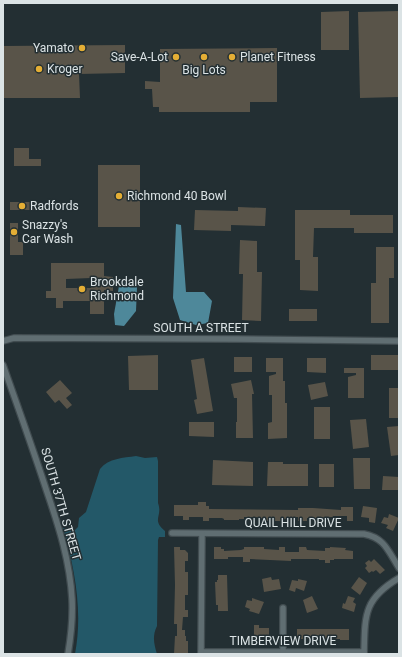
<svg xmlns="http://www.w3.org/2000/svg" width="402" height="657" font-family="Roboto,sans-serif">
  <rect width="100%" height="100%" fill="#232f33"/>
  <!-- green -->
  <path fill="#235868" d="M136,456L145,458L157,457L158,461V503C163,517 151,519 165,531V537H159L158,540L157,626C152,636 154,644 157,654H75C83,612 75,569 63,528L75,530L78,527L79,518L86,512L100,469C109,458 123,458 136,456Z"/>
  <!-- water -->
  <g fill="#4e889a">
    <path d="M176,224L181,225L186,292H204L212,301L208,323L196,325L180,320L173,298Z"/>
    <path d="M131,280L137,287L136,311L124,326L115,325L114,314L119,286L124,282Z"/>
  </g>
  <!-- building -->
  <g fill="#595449" fill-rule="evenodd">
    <path d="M349,11V50H321V12Z"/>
    <path d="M399,11V97L360,98L358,12Z"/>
    <path d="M125,45V73L79,74L80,98H3V46Z"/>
    <path d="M277,48V102H250V112H159V107H153L152,89H145V81L160,82V49Z"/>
    <path d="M14,148H29V159H41V166H14Z"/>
    <rect x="98" y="165" width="42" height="62"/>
    <rect x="10" y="202" width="24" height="8"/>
    <path d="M238,207L266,208L265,226L231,225V231L194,230L195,210L238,211Z"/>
    <path d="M295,210H350V215H393V233H354V228H314L313,257H318V291L300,290V260H295Z"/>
    <path d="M10,223H18V242H23V255H10Z"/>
    <path d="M240,240L257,241V272H262L261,321L242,320L243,274H239Z"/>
    <path d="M376,247H394V278H389V323H371V283H376Z"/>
    <path d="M51,263H104V276L113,277V291L104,290V314H90V301H63V308H56V298H46V291H51ZM91,278V288H66V279Z"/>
    <rect x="289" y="309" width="28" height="12"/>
    <path d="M158,355V390H129L128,356Z"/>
    <rect x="371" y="355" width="28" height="15"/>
    <rect x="234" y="357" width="18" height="15"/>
    <path d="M204,358L213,411L197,414L194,400L197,399L191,360Z"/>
    <path d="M266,358H283V381H285V403H287V438L268,439V423L272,422V395H269V376L276,374V372H266Z"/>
    <path d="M307,358H326V373L307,372Z"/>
    <path d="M344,368H364V398H348V377L356,375V373H344Z"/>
    <path d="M60,380L72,393L66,398L72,405L67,409L59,400L55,403L46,392Z"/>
    <path d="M251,380L254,394H252L253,438H236V422H237V398H234L231,384Z"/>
    <path d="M325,382L328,396L311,400L308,385Z"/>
    <rect x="389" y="388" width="10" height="30"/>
    <rect x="314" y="407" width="16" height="32"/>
    <path d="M366,419L369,447L353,449L350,420Z"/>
    <path d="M189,422H214V437L189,436Z"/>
    <path d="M399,426V455L391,456L387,427Z"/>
    <path d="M353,458H370V489H354Z"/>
    <path d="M213,460L253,462V486L212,485Z"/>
    <path d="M268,462H283V464H308V486H267Z"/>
    <rect x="319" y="464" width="15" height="23"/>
    <path d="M383,476L399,477V490H382Z"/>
    <path d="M198,502H206V506H209V509L298,510V508H313L341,510V507H353V521H347V516H333V517H328V519H319V518H307V521H298V517H287V519H284V521H264V519L256,517H244V519H239V520H224V519L222,518H209V521H203V517H189V520H183V516H174V505H198Z"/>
    <path d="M363,506L377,508L375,523L369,522V518L361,517Z"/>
    <path d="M389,514L399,518L393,531L386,528L388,525L381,523L384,517L388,518Z"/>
    <path d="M174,547H180V550H185L188,553V561H185V572H188V595H185V610H188V617H183L182,630H185V636H186V641H188V654H174L175,636H177V624H174L175,585Z"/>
    <path d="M214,547H221V549H224V551L241,550L244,549V547H264V549L279,550V547H285V552H299V547H306L307,550L325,551V548H330V547L346,548L345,550L353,551V559H334V560H330V563H325V560H319V559H291V561L250,559V562H243V557H228V559H214Z"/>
    <path d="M374,559L385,570L380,574L376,570L373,572L372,571L369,573L365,568L367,566L365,563L369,560L371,562Z"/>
    <path d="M218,575H227L228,611H218V605H216L215,582H217V580H218Z"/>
    <path d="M271,577L272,580L279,579L281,589L264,592L262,579Z"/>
    <path d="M359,577L367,583L360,595L351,588Z"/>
    <path d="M298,579L307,581L304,591L296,588L295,592L289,590L292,580L298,581Z"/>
    <path d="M312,596L318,609L307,613L303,600Z"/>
    <path d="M348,596L355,598L353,602L356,604L354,612L342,608L343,603L345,604Z"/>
    <path d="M252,598L264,602L259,614L249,611L250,609L245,607L247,600L252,601Z"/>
    <path d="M254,625H259V628H269V636H260V639H254Z"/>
    <path d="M297,629H349V640H340V639H301V638H297Z"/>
  </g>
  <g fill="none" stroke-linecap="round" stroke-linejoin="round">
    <!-- minor casing -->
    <g stroke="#414c50" stroke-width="8">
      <g id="minor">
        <path d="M3,341L14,338L236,339L399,341"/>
        <path d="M3,365C18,407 33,449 47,492C59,527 70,562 72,599C73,618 71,636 68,654"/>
        <path d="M172,533L364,534C385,538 388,551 399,568"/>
        <path d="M201,652H364"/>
        <path d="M283,652V608"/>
        <path d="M201,654L202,534"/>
        <path d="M364,654C365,616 363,599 399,578"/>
      </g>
    </g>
    <!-- minor -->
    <use href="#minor" stroke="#606e72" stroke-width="5.5"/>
  </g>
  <!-- markers -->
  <g fill="#e4ae35" stroke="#232f33" stroke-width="1.5">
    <circle cx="82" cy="48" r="4"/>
    <circle cx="176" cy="57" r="4"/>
    <circle cx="204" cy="57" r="4"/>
    <circle cx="232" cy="57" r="4"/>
    <circle cx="39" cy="69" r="4"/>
    <circle cx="119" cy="196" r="4"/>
    <circle cx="22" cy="206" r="4"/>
    <circle cx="14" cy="232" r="4"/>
    <circle cx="82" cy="289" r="4"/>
  </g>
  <g text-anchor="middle" stroke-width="3" stroke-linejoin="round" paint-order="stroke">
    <!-- poi labels -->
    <g font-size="12" fill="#dbe3e5" stroke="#232f33" text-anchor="start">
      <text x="74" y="52" text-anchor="end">Yamato</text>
      <text x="168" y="61" text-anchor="end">Save-A-Lot</text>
      <text x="240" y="61">Planet Fitness</text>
      <text x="47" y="73">Kroger</text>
      <text x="204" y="74" text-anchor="middle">Big Lots</text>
      <text x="127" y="200">Richmond 40 Bowl</text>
      <text x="30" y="210">Radfords</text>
      <text x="22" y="229">Snazzy's<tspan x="22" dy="14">Car Wash</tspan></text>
      <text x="90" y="286">Brookdale<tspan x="90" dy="14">Richmond</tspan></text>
    </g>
    <!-- street labels -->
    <g font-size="12" fill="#dbe3e5" stroke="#232f33">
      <text x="201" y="332">SOUTH A STREET</text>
      <text transform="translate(61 504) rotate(74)" y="4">SOUTH 37TH STREET</text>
      <text x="293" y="527">QUAIL HILL DRIVE</text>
      <text x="283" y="645">TIMBERVIEW DRIVE</text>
    </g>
  </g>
  <!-- border -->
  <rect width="402" height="657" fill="none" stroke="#dbe3e5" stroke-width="8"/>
</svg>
